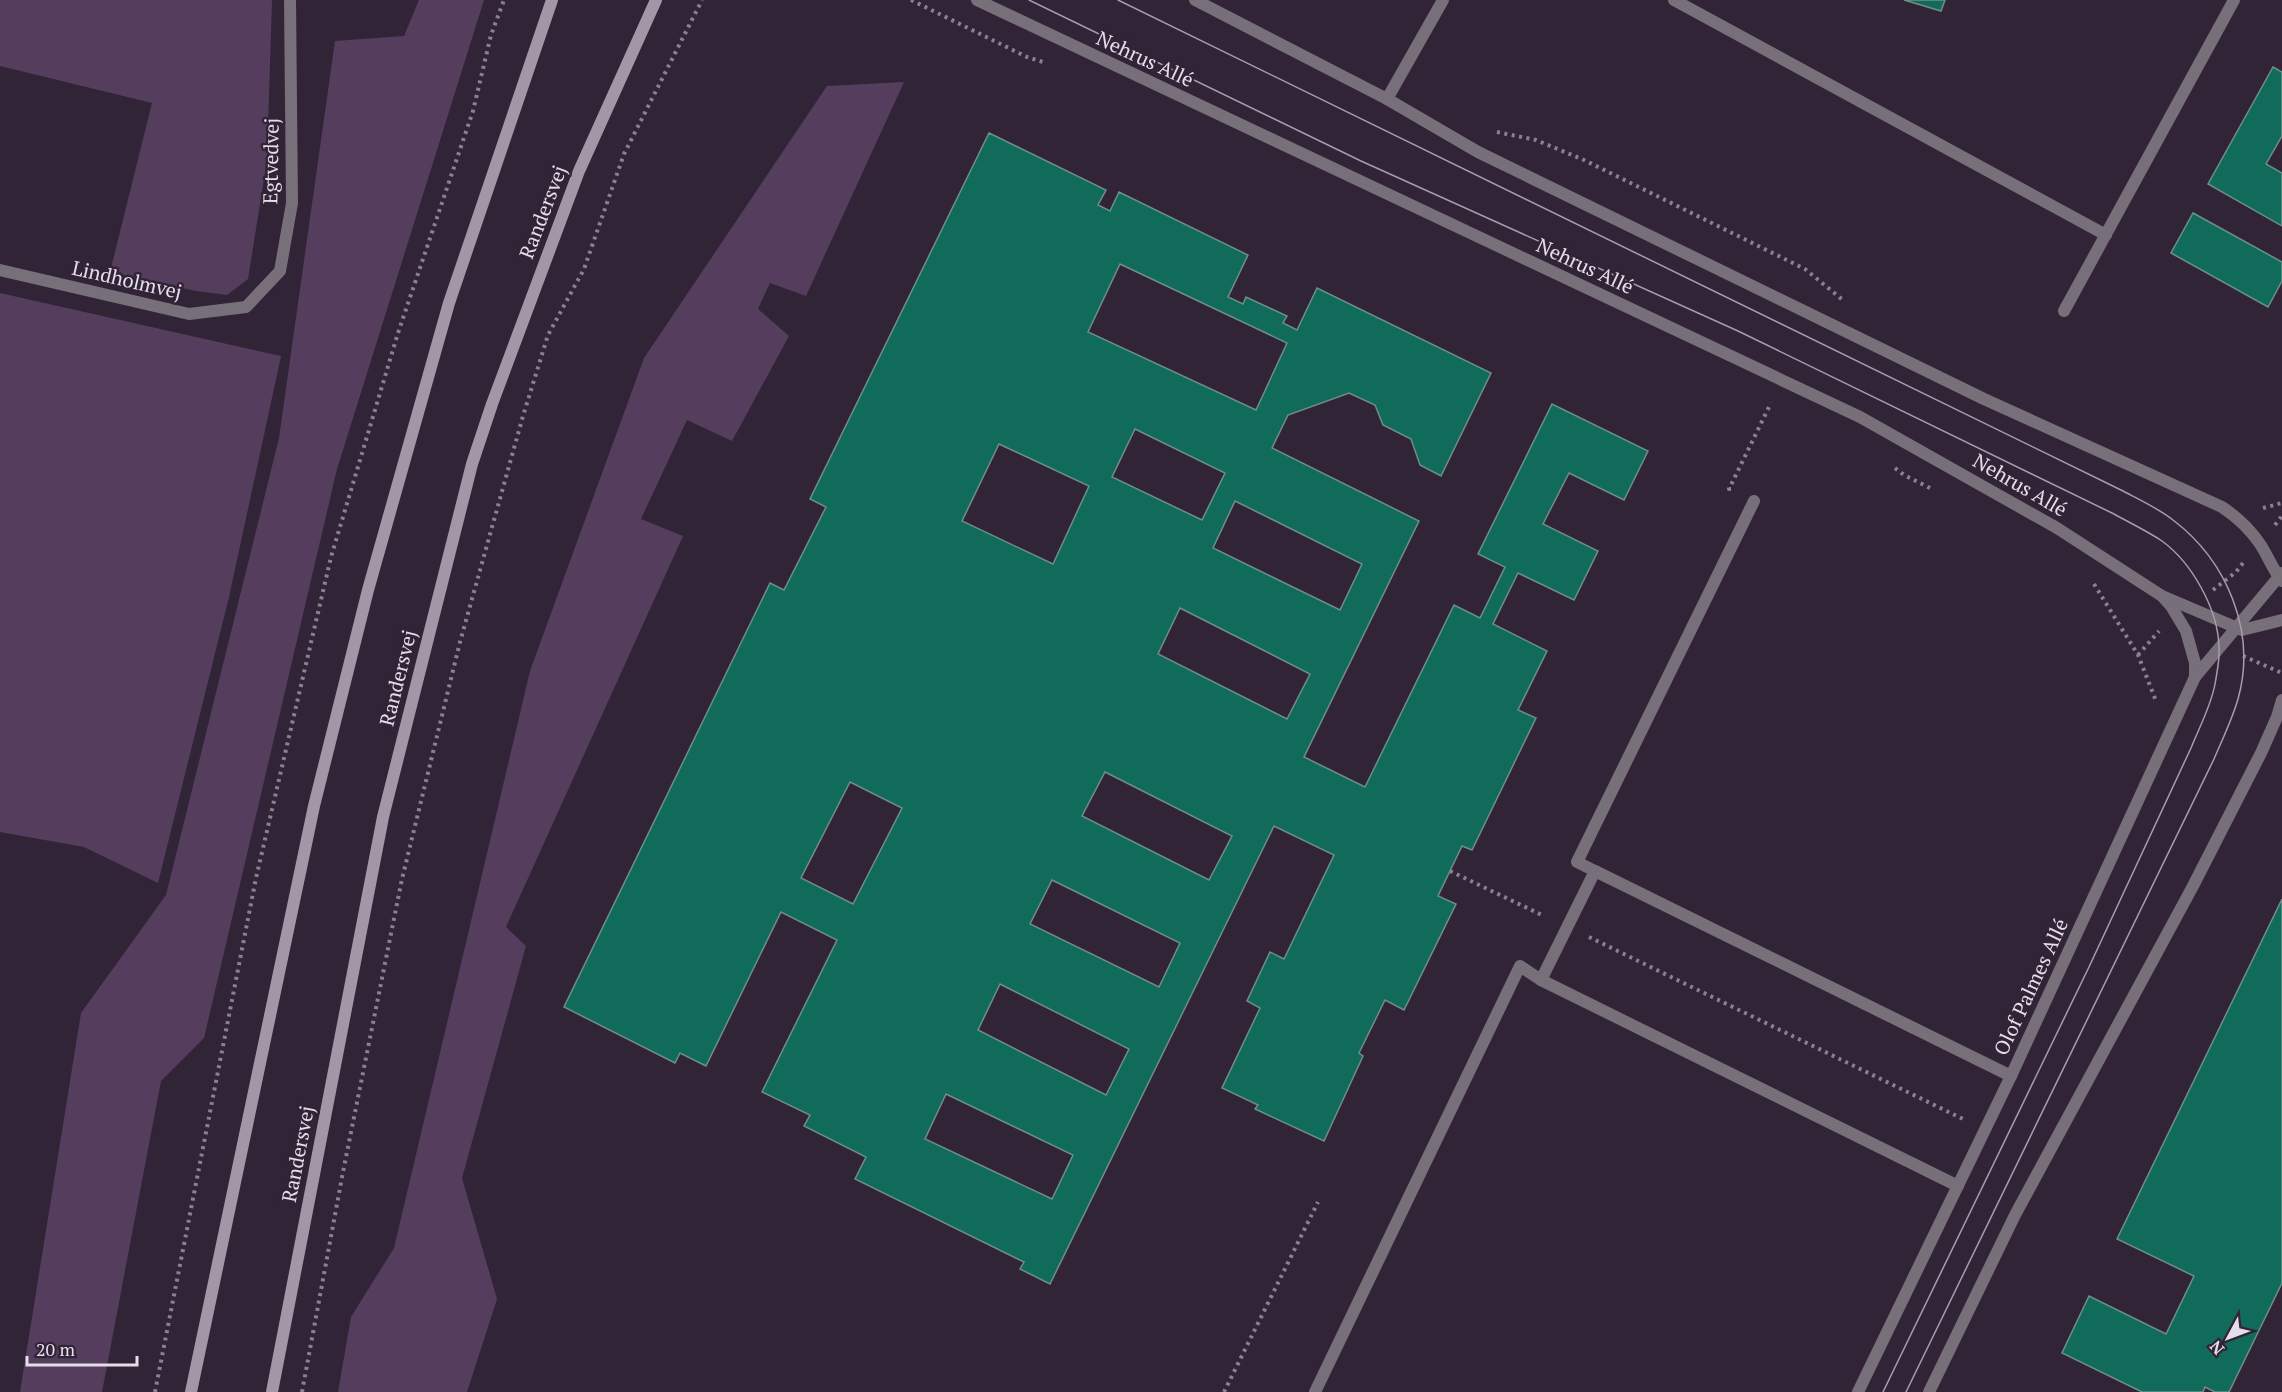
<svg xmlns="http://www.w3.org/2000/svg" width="2282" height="1392" font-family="'PT Serif',serif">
  <rect width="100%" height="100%" fill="#322437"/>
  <!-- green -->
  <g fill="#553d5e">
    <path d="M0,0H272L267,160L248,279L227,295L196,291L110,272L152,103L0,66Z"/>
    <path d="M419,0H484L337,469L204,1038L161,1081L102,1392H20L81,1013L166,895L279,438L335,41L404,36Z"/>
    <path d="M904,82L806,296L770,283L758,309L789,336L732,441L687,420L641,519L683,536L506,927L526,946L462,1178L497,1299L467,1392H338L351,1317L394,1248L530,671L644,358L827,86Z"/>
    <path d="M0,293L281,356L229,597L158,883L84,847L0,832Z"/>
  </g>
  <!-- building -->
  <g fill="#116b5a" stroke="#6e8f86" stroke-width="1.5" fill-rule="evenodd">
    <path d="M1904,0H1945L1941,11Z"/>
    <path d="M2273,67L2282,72V136L2266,164L2282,173V226L2208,184Z"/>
    <path d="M989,133L1106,190L1098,205L1110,211L1119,192L1248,255L1228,297L1243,304L1246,297L1287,316L1283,323L1297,330L1317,288L1491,373L1441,476L1420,465L1411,439L1383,425L1375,405L1349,393L1288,415L1272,448L1419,521L1304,757L1365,787L1454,605L1480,618L1505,567L1478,554L1552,404L1648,451L1624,500L1569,473L1543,524L1598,551L1574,600L1518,573L1493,624L1547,651L1518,710L1536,718L1472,850L1462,846L1438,896L1456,904L1404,1010L1385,1000L1359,1053L1363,1056L1324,1141L1255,1109L1258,1105L1222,1088L1260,1008L1247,1001L1270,952L1284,959L1334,855L1274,826L1050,1284L1020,1269L1024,1262L855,1179L866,1157L804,1126L810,1115L762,1092L837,940L781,912L706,1066L680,1053L675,1063L564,1007L770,583L784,590L826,507L810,499ZM1120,264L1287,343L1256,410L1088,332ZM1135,429L1225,473L1202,520L1112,477ZM999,444L1089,486L1053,564L962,521ZM1235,501L1362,564L1340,610L1213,548ZM1180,608L1310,674L1287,719L1158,654ZM1105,772L1232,836L1209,880L1082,816ZM850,782L902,808L853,904L801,878ZM1052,880L1180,943L1159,987L1030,924ZM1000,984L1129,1049L1106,1095L978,1030ZM946,1094L1073,1155L1052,1199L925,1139Z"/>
    <path d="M2193,213L2282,262V281L2268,307L2171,253Z"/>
    <path d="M2282,899V1283L2229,1392H2215L2205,1387L2203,1392H2142L2062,1353L2089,1296L2166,1334L2194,1276L2117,1239Z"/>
  </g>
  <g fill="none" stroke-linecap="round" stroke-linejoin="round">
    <!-- path -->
    <g stroke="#8b8090" stroke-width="4" stroke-dasharray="3 4.5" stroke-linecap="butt">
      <path d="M911,0L1027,57L1046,63"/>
      <path d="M1497,132L1536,140L1584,160L1805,269L1844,301"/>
      <path d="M1895,468L1904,475L1930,488"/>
      <path d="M1731,489H1729L1771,403"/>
      <path d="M2263,508L2282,503"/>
      <path d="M2275,525L2282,516"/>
      <path d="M2094,584L2138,655L2156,701"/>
      <path d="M2213,590L2236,572L2243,563"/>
      <path d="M2138,655L2159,631"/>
      <path d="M2243,656L2282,673"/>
      <path d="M1450,871L1544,916"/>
      <path d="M1589,937L1963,1119"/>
      <path d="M155,1392L256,878L331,557L398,333L473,111L491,35L504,0"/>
      <path d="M302,1392L343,1172L402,879L460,642L523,416L548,335L584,269L624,154L702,0"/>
      <path d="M1224,1392L1318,1202"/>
    </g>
    <!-- service -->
    <g stroke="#776f79" stroke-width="12">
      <path d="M1674,0L2106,235"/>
      <path d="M2064,311L2234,0"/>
      <path d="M2162,596L2235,627"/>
      <path d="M1595,871L1577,862L1754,501"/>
      <path d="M1958,1186L1541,980L1595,871L2011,1076"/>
      <path d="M1315,1392L1520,966L1541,980"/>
    </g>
    <!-- minor -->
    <g stroke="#776f79" stroke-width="12">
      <path d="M1387,99L1443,0"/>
      <path d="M0,270L189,314L246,307L280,271L292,203L290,0"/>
      <path d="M2235,627L2242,630L2282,620"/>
    </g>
    <!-- tertiary -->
    <g stroke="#776f79" stroke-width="12">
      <path d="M977,0L1860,417L2057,528L2162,596L2171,606L2186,631L2195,663V677L2011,1076L1858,1392"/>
      <path d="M1195,0L1387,99L1478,152L1984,399L2222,507C2237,517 2250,529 2260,544C2268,556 2273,570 2282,581"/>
      <path d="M2195,677L2282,573"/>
      <path d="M1929,1392L2015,1215L2193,886L2261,753L2277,717L2282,700"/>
    </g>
    <!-- secondary -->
    <g stroke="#a296a7" stroke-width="12">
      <path d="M191,1392L314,806L368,590L449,303L552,0"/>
      <path d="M272,1392L383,817L472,464L492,404L579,171L656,0"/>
    </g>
    <!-- tram -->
    <g stroke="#a89dac" stroke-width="1.5">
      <path d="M1029,0L1361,161L1738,331L2114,514C2130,523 2147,531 2162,541C2192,563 2218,609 2219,647C2220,659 2217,672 2215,684C2211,706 2199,728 2191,748L2089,967L1883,1392"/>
      <path d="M1118,0L2121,490C2138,499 2158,508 2173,520C2227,561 2257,632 2238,699C2232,720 2222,740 2214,759L1906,1392"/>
    </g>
  </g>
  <g text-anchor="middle" stroke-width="5" stroke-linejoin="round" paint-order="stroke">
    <!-- street labels -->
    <g font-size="20" fill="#e6ddea" stroke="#322437">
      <text transform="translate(1145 59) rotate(25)" y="7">Nehrus Allé</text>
      <text transform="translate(271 161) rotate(-89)" y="7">Egtvedvej</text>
      <text transform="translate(543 212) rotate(-69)" y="7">Randersvej</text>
      <text transform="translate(1585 266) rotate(25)" y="7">Nehrus Allé</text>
      <text transform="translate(127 280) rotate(13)" y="7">Lindholmvej</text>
      <text transform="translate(2020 485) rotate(30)" y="7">Nehrus Allé</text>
      <text transform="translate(398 678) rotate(-76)" y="7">Randersvej</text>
      <text transform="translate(2031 987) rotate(-65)" y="7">Olof Palmes Allé</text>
      <text transform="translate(298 1154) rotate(-79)" y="7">Randersvej</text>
    </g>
  </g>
  <!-- north arrow -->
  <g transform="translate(2228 1338) rotate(229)" stroke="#322437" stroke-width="4.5" paint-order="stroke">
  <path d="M0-4.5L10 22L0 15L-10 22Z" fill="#e6ddea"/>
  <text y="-9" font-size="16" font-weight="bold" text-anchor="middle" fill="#e6ddea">N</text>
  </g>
  <!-- scale -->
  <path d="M27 1356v9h110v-9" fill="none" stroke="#e6ddea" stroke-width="3"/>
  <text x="36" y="1356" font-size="18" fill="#e6ddea" stroke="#322437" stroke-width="4.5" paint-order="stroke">20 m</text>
</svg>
